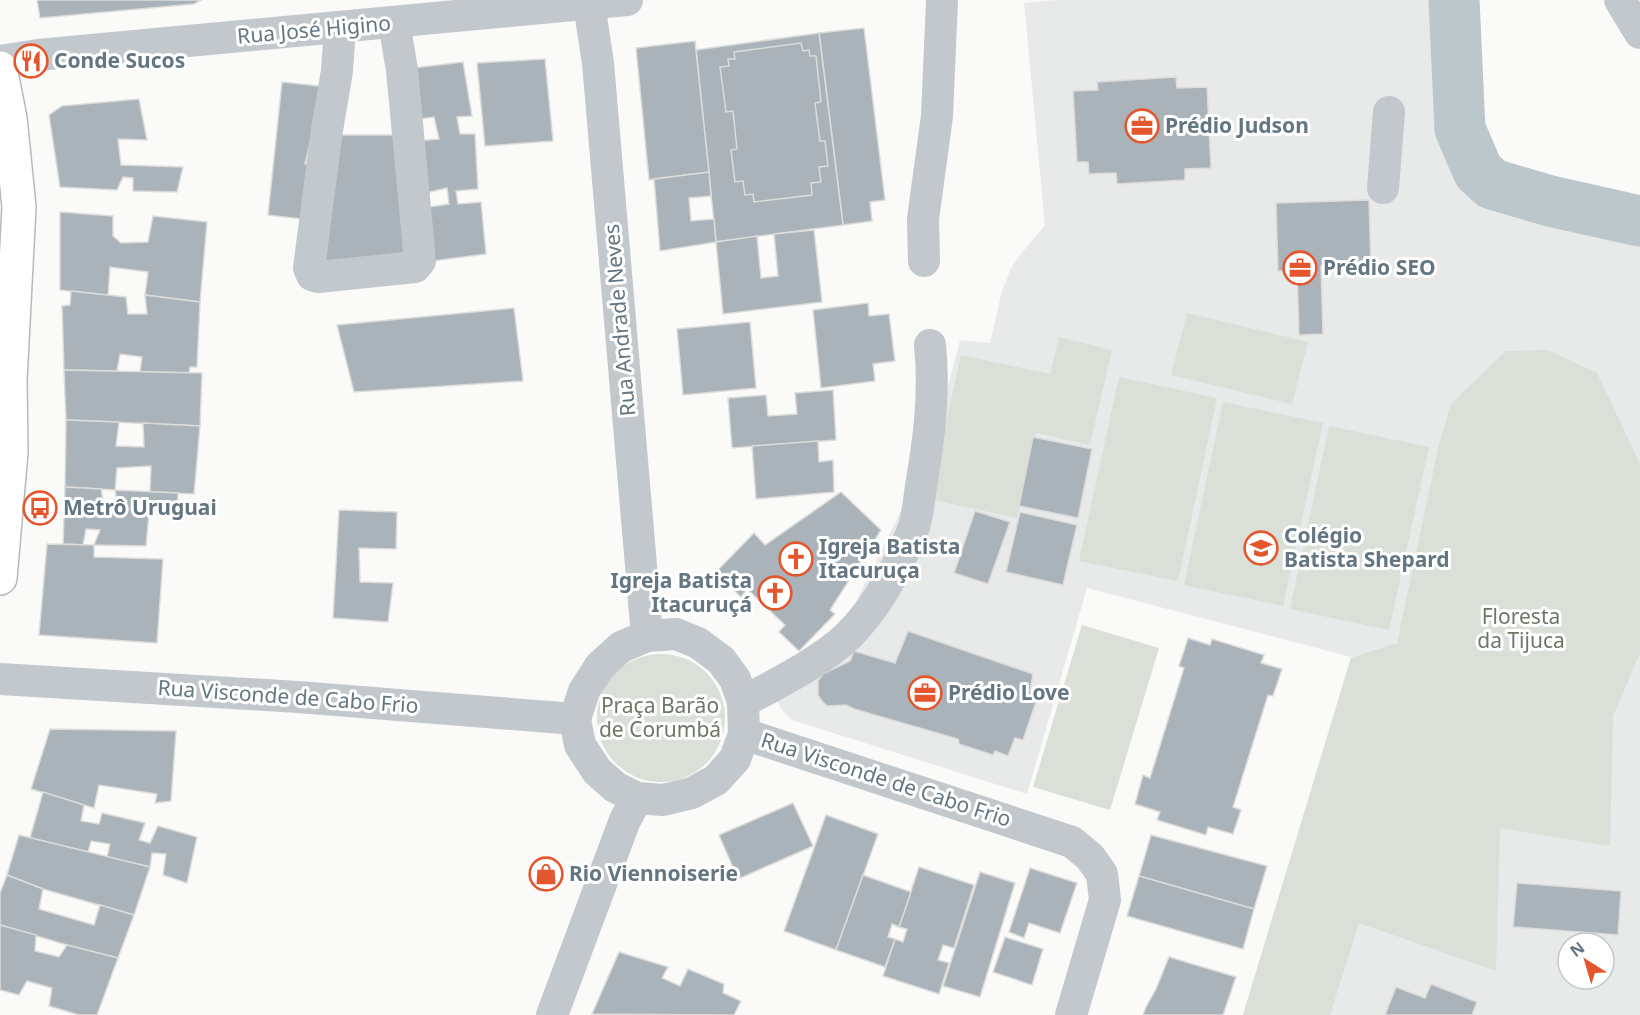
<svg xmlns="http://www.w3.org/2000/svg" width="1640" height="1015" font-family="'Noto Sans',sans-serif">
  <rect width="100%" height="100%" fill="#fafaf8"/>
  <!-- built -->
  <path fill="#e8e9e9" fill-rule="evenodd" d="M1056,0H1444L1448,137L1475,185L1580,217L1640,228V1015H1243L1351,657L1087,588L1027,794L792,720L781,709L777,698L857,612L858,597L903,507L923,484L960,340L990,343L1002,291L1011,268L1020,255L1045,225L1024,3ZM1568,943H1604V979H1568Z"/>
  <!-- green -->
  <g fill="#dadfd7">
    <path d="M1187,313L1308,342L1292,404L1171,375Z"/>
    <path d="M1059,337L1112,350L1090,445L1036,433L1017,518L929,499L961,355L1050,374Z"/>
    <path d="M1548,350L1597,373L1640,464V653L1613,716L1610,846L1500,828L1496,971L1359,923L1330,1015H1243L1351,658L1397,643L1439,444L1451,404L1506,351Z"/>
    <path d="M1119,377L1217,398L1178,581L1079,561Z"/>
    <path d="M1223,402L1323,423L1283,606L1184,585Z"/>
    <path d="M1329,426L1429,447L1389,630L1290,609Z"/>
    <path d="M1082,625L1159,648L1110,810L1033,787Z"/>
    <circle cx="661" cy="718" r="64"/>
  </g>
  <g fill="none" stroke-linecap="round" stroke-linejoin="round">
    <!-- river -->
    <path stroke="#bbc7cb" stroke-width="51" d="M1454,0L1460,129L1478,171L1492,184L1550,201L1640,221"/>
  </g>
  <!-- building -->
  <g fill="#aab3b9" stroke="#dcdcda" stroke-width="1.5">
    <path d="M37,0H201L194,4L40,18Z"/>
    <path d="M864,28L885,200L870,202L872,221L843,225L819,33Z"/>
    <path d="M819,33L843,225L716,242L696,50Z"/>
    <path d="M695,41L709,172L649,180L636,48Z"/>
    <path d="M801,43L803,51L809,50L810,56H816L821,102L815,103L820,141H825L828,166L819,167L821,182L811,183L812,195L754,202L753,194L745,195L743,181L735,182L731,150L737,149L733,111L726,112L720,67L729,66L728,59H735L734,52Z"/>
    <path d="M545,59L553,141L485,146L477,63Z"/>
    <path d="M463,62L472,116L457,117L460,134H475L478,189L456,191L458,204L481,202L486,254L425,262L423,208L449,204L447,188L421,194L416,141L439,139L434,117L413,120V68Z"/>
    <path d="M1176,77L1177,88L1207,87L1211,168L1185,169V180L1117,184L1116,173L1089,174L1088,162H1077L1073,91L1098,90L1097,82Z"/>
    <path d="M282,82L328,87L310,143L305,164L315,167L310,220L268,215Z"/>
    <path d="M139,99L147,140L118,139L121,165L183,167L177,192L133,191V178L123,177L117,190L60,187L49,115L62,106Z"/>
    <path d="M331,135H396L413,263L319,269Z"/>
    <path d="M709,172L711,196L689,198L691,221L714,219L716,242L660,251L654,179Z"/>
    <path d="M1369,200L1371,264L1321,266L1323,334L1299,335L1297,271H1278L1276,203Z"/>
    <path d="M60,212L113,216V236L121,243L148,242L153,216L207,222L200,302L145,295L148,272L110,267L108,296L60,290Z"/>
    <path d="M814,230L822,302L723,314L716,242L757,236L761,278L778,276L774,234Z"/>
    <path d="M71,291L126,297L128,314H147L145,295L200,302L197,367H190L189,373L140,372L142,357L120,354L117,371L64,370L62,306L70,305Z"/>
    <path d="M868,303L869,316L889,314L895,361L873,364L875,381L821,388L813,310Z"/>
    <path d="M514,308L523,381L354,392L337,325Z"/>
    <path d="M750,322L756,388L683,395L677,329Z"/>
    <path d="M64,370L202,373L200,426L66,420Z"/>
    <path d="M833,390L836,440L732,448L728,398L766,395L768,416L797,414L795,393Z"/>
    <path d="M66,420L119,422L116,446L144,447L143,423L200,426L194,494L150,492L151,466L117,468L115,490L65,487Z"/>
    <path d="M1033,437L1092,449L1078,518L1019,506Z"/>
    <path d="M818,441L819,462L833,460L834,492L756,499L752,446Z"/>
    <path d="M65,487L101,489L104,505L117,502L115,490L178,493L177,515L149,514L146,546L94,545L100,530L86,529L83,545L63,544Z"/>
    <path d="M841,492L881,530L830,610L835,614L799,651L779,632L785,625L747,589L741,597L716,572L754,533L765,545Z"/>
    <path d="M339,510L397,512L396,549L359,548L360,582L393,583L388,622L333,618Z"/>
    <path d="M975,511L1010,522L988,584L954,573Z"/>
    <path d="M1020,512L1077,525L1063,585L1006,572Z"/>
    <path d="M47,544L94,545V557L163,559L157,643L39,635Z"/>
    <path d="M908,631L1033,674L1030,691L1038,696L1023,740L1015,738L1008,756L995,751L993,755L959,744L958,739L854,709L846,705L827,706L822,701L818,695V681L823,674L850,661L854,651L895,663Z"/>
    <path d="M1188,638L1210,645L1212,639L1264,655L1261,663L1282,669L1273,696L1268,695L1233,807L1241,810L1233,834L1208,827L1206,835L1157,820L1160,812L1135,804L1143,775L1150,778L1184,668L1179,666Z"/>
    <path d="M50,729L176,731L171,801L155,803L157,794L99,785L94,808L31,789Z"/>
    <path d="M43,792L84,805L81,821L99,824L102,813L145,823L139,840L150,843L158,826L197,837L187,883L163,875L166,854L152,853L150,867L107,857L110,844L91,841L88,852L30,838Z"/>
    <path d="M793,803L813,846L738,879L719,835Z"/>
    <path d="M826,815L878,834L836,950L784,931Z"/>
    <path d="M19,835L150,867L134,915L43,889L7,875Z"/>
    <path d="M1151,835L1267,866L1254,909L1139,876Z"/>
    <path d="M919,867L974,885L954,948L943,945L938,960L949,963L939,994L883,976L895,939L903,942L907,929L899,927Z"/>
    <path d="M1030,868L1077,883L1060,933L1029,923L1024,938L1009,932Z"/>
    <path d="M980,872L1015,883L980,997L943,986Z"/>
    <path d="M7,875L43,889L39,909L94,925L100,905L134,915L118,958L67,945L0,925V893Z"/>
    <path d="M863,875L911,892L899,927L892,924L888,937L895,939L885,967L836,950Z"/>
    <path d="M1139,876L1254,909L1243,949L1127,916Z"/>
    <path d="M1517,883L1621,891L1618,935L1513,927Z"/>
    <path d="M0,925L36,935L35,951L59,957L67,945L118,958L97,1015H79L49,1006L52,988L27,981L19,995L0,990Z"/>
    <path d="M1005,937L1043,949L1032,985L993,972Z"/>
    <path d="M619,952L668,967L662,978L680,986L688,969L724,984L723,993L741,1001L734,1015L592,1014Z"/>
    <path d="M1169,957L1236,977L1223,1015H1143L1146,1007L1156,989Z"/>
    <path d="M1431,984L1477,1002L1472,1015H1385L1396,987L1425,998Z"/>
  </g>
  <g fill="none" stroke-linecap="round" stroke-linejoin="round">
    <!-- major casing -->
    <g stroke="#b5babe" stroke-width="36">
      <path id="major" d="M0,68L10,118L19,207L10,380L11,452L0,578"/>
    </g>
    <!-- minor -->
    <g stroke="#c3c8cc" stroke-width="32">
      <path d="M1620,0L1640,33"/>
      <path d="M589,4L598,63L647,636"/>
      <path d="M340,27L337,71L327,130L309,268L312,275L318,277L415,267L420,261L402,70L394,22"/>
      <path d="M0,61L38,55L627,0"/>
      <path d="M1383,188L1389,112"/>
      <path d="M924,261L923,219L937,116L942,0"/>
      <path d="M676,634L698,643L721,660L735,679L743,702L744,734L735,759L716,780L692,793L663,800L637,798L615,787L597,771L580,745L575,719L584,691L600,666L621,647L647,636Z"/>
      <path d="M0,679L298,697L575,719"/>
      <path d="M743,702C776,684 822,661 848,636C877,607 899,566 914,527C918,514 919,499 921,486C929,439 935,393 930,345"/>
      <path d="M744,734L1072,842L1090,857L1102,874L1105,900L1071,1015"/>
      <path d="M552,1015L625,820L637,798"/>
    </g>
    <!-- major -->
    <use href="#major" stroke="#fff" stroke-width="33"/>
  </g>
  <!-- icons -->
  <defs>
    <g id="restaurant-ring" transform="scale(1.725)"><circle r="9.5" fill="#fff" stroke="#e4572e" stroke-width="1.5"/><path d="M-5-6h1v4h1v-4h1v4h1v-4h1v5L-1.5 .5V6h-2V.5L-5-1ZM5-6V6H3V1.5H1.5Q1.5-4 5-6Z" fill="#e4572e"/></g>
    <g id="office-ring" transform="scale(1.725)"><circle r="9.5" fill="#fff" stroke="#e4572e" stroke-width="1.5"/><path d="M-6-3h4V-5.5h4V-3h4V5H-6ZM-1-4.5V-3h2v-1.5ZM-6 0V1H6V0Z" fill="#e4572e"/></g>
    <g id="bus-ring" transform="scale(1.725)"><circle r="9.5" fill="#fff" stroke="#e4572e" stroke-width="1.5"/><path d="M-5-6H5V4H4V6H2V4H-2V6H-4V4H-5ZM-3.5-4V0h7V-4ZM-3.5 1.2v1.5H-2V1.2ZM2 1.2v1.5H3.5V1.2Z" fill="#e4572e"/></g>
    <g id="school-ring" transform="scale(1.725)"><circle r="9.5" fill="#fff" stroke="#e4572e" stroke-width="1.5"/><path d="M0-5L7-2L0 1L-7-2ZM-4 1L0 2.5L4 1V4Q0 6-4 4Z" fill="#e4572e"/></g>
    <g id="church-ring" transform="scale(1.725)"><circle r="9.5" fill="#fff" stroke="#e4572e" stroke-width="1.5"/><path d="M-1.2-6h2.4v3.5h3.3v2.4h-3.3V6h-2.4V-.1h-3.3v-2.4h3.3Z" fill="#e4572e"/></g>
    <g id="shop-ring" transform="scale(1.725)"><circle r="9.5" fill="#fff" stroke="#e4572e" stroke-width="1.5"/><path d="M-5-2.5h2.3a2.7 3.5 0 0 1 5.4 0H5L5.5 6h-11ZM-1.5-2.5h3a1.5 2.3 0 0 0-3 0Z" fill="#e4572e"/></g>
  </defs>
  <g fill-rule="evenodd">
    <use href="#restaurant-ring" x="31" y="61"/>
    <use href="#office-ring" x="1142" y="126"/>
    <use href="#office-ring" x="1300" y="268"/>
    <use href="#bus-ring" x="40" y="508"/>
    <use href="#school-ring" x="1261" y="548"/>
    <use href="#church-ring" x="796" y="559"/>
    <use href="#church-ring" x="775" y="593"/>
    <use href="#office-ring" x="925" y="693"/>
    <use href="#shop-ring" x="546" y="874"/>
  </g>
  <g text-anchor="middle" stroke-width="6" stroke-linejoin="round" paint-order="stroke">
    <!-- street labels -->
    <g font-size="21" fill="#657683" stroke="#fff">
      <text transform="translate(314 30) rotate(-5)" y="7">Rua José Higino</text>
      <text transform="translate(620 320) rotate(-95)" y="7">Rua Andrade Neves</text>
      <text transform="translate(288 697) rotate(4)" y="7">Rua Visconde de Cabo Frio</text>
      <text transform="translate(886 780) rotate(18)" y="7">Rua Visconde de Cabo Frio</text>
    </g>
    <!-- poi labels -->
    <g font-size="21" font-weight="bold" fill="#657683" stroke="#fff" text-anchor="start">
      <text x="54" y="68">Conde Sucos</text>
      <text x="1165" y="133">Prédio Judson</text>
      <text x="1323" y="275">Prédio SEO</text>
      <text x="63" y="515">Metrô Uruguai</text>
      <text x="1284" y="543">Colégio<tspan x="1284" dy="24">Batista Shepard</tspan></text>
      <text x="819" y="554">Igreja Batista<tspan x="819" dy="24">Itacuruça</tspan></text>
      <text x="752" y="588" text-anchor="end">Igreja Batista<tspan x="752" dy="24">Itacuruçá</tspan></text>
      <text x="948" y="700">Prédio Love</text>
      <text x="569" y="881">Rio Viennoiserie</text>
    </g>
    <!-- park labels -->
    <g font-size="21" fill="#687a64" stroke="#fff">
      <text x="1521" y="624">Floresta<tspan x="1521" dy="24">da Tijuca</tspan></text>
      <text x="660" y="713">Praça Barão<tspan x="660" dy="24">de Corumbá</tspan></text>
    </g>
  </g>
  <!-- north arrow -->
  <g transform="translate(1586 961) rotate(323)"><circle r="28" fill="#ffffff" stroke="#c1c8cd" stroke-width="1.5"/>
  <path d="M0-4.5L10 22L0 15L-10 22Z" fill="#e4572e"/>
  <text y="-9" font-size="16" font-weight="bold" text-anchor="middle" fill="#657683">N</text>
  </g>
</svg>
